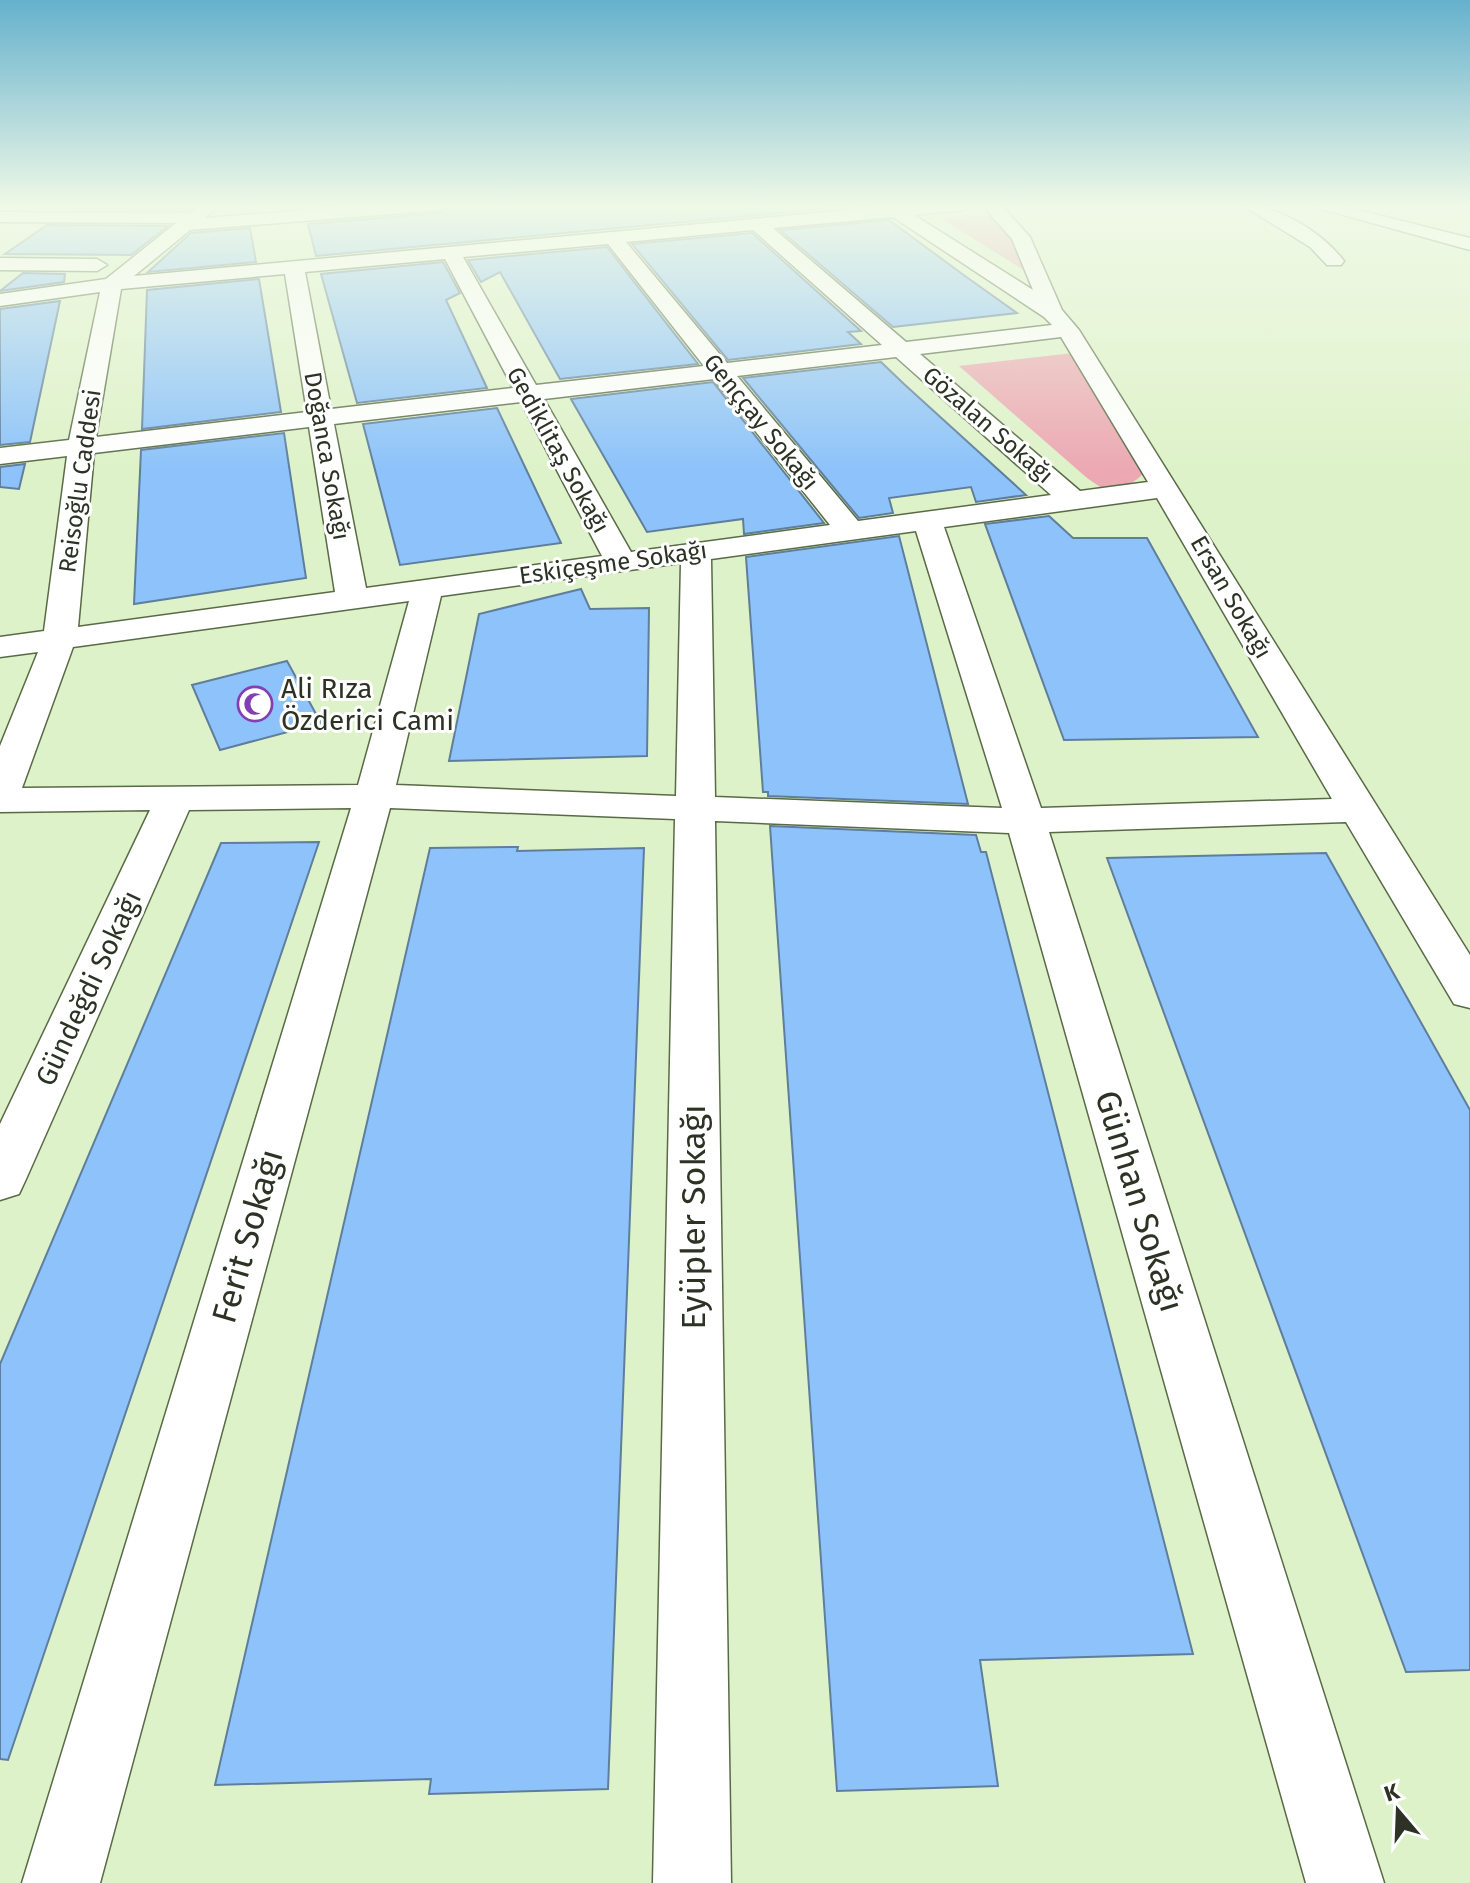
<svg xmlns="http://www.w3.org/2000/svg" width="1470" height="1883" font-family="'Fira Sans',sans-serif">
  <rect width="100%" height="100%" fill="#def2c9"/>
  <!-- green -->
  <g fill="#eca9b3">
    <path d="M989,216L1000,219L1049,286L942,219Z"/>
    <path d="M1073,353L1149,465C1139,483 1125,487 1106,491L1087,478L959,366Z"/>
  </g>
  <!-- building -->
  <g fill="#8dc3fa" stroke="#5f7e9c" stroke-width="2">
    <path d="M76,205H194L189,210L70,209Z"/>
    <path d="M453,205H868L316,256L308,224L441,213Z"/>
    <path d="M889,220L965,276L1017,313L893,327L780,230Z"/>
    <path d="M47,225L168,226L131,255L5,254Z"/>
    <path d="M250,228L256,262L148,272L191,233Z"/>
    <path d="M752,233L861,331L848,332L861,344L728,360L632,244Z"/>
    <path d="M607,247L698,364L560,379L500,272L481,282L468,260Z"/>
    <path d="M443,262L460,293L446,300L487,388L357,403L321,274Z"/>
    <path d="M23,273L65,274L64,282L0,291Z"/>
    <path d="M259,279L281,412L142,429L147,290Z"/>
    <path d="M60,301L30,442L0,445V309Z"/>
    <path d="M881,362L904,384L1026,495L976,502L971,487L889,498L893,513L859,518L743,378Z"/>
    <path d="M713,382L824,523L744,534L743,519L647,532L571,399Z"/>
    <path d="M497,408L561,543L400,565L363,424Z"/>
    <path d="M284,433L306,578L134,604L141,450Z"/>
    <path d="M25,464L19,489L0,487V467Z"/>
    <path d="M1049,516L1073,538H1147L1258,737L1064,740L985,524Z"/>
    <path d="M899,536L968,804L768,796V792H763L746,557Z"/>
    <path d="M581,589L590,609L649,608L647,756L449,761L479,614Z"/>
    <path d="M287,661L321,723L220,750L192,685Z"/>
    <path d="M770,826L976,835L981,852H986L1193,1654L980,1660L998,1786L837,1791Z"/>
    <path d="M319,842L8,1760L0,1759V1364L221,843Z"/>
    <path d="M518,847L517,851L644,848L608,1789L429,1794L431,1779L215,1785L430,848Z"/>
    <path d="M1326,853L1470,1110V1670L1406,1672L1107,858Z"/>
  </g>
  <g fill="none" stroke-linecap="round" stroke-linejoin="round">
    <!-- minor casing -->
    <g stroke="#596a46" stroke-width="3">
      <g id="minor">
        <path d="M199,205H219L205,218L370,205H450L441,210L190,230L134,276L904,205H973L964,210L914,215L1033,290L1012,239L982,205H1001L1030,237L1062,310L1079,330L1470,955V1008L1454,1004L1346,822L1049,832L1384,1883H1306L1009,833L715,821L731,1883H653L675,819L390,808L100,1883H22L351,808L189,810L26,1179L19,1194L0,1200V1124L150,810L0,812V746L38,652L0,657V637L44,631L67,456L0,464V448L69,440L100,292L0,306V294L106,279L176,223L0,222V212L190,213ZM893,217L1044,317L1052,325L906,342L773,228ZM753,230L882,345L727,363L626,242ZM608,244L704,366L536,385L463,257ZM445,259L513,388L331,409L305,272ZM285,274L307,412L96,437L121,289ZM1061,337L1148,482L1080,491L920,354ZM896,357L1051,495L858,521L737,376ZM714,379L830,525L631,552L544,399ZM521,402L602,556L366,588L334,424ZM309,427L335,592L78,627L94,453ZM1157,498L1332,799L1041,808L944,527ZM916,531L1002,808L715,797L711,559ZM681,563L676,796L396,785L441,596ZM409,601L358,785L22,788L73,647Z"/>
        <path d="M1242,205C1278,205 1322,232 1344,261L1341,265H1327L1310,247Z"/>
        <path d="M1307,205H1338L1470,238V250Z"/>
        <path d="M0,258L97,259L107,265L97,271L0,270Z"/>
      </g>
    </g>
    <!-- minor -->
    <use href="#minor" fill="#fff" fill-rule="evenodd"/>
  </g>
  <!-- sky -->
  <linearGradient id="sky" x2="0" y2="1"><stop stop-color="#65b1cd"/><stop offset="0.44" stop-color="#f0f9e7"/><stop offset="1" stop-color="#f0f9e7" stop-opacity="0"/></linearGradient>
  <rect width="1470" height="469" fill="url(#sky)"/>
  <!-- icons -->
  <defs>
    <g id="mosque-ring" transform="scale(1.8)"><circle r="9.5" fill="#fff" stroke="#833eb1" stroke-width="1.5"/><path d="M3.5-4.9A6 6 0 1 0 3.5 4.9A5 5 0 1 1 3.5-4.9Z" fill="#833eb1"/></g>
  </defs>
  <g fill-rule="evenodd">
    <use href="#mosque-ring" x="255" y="704"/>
  </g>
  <g text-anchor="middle" stroke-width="6" stroke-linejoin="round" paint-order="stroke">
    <!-- far-street labels -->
    <g font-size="24" fill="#2c3324" stroke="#fff">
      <text transform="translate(761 422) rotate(51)" y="8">Genççay Sokağı</text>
      <text transform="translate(988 425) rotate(41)" y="8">Gözalan Sokağı</text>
      <text transform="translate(558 450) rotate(61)" y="8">Gediklitaş Sokağı</text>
      <text transform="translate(327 456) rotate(80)" y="8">Doğanca Sokağı</text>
      <text transform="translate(80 481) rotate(-82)" y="8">Reisoğlu Caddesi</text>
      <text transform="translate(613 563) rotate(-8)" y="8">Eskiçeşme Sokağı</text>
      <text transform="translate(1231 597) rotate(60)" y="8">Ersan Sokağı</text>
    </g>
    <!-- poi labels -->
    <g font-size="28" fill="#2c3324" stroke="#fff" text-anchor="start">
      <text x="281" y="698">Ali Rıza<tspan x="281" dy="32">Özderici Cami</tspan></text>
    </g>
    <!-- street labels -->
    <g font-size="28" fill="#2c3324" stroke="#fff">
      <text transform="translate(88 988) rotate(-65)" y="10">Gündeğdi Sokağı</text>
    </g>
    <!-- near-street labels -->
    <g font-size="34" fill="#2c3324" stroke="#fff">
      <text transform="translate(1140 1201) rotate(73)" y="12">Günhan Sokağı</text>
      <text transform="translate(693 1217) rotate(-90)" y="12">Eyüpler Sokağı</text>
      <text transform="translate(247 1236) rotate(-74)" y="12">Ferit Sokağı</text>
    </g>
  </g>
  <!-- north arrow -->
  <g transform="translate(1398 1811) rotate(341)" stroke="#ffffff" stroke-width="6" paint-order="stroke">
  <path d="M0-6L14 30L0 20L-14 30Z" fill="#2c3324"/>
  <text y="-12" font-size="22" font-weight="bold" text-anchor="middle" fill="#2c3324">K</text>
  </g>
</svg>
